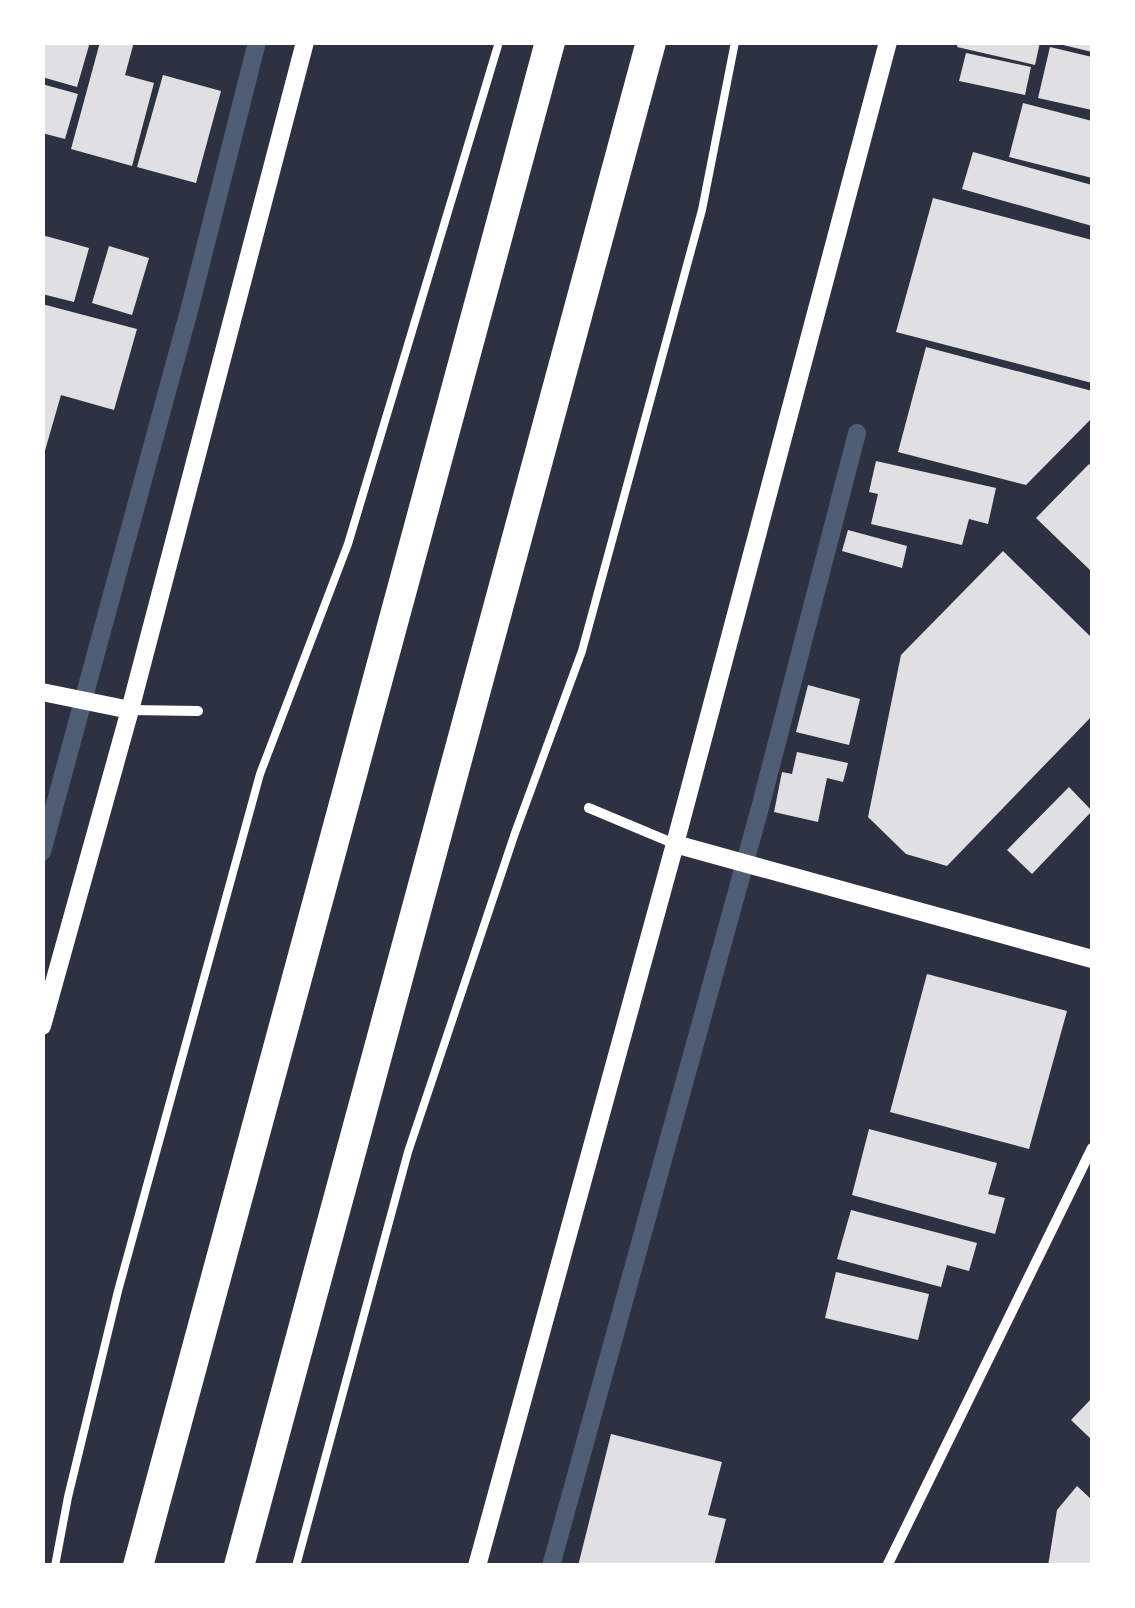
<svg xmlns="http://www.w3.org/2000/svg" width="1135" height="1608" font-family="'Fira Sans',sans-serif">
  <rect width="100%" height="100%" fill="#2d3142"/>
  <g fill="none" stroke-linecap="round" stroke-linejoin="round">
    <!-- stream -->
    <g stroke="#4f5d75" stroke-width="18">
      <path d="M42,852L190,307L257,42"/>
      <path d="M551,1566L760,808L857,433"/>
    </g>
  </g>
  <!-- building -->
  <g fill="#e0e0e3">
    <path d="M42,42H90L77,87L42,77Z"/>
    <path d="M100,42H134L125,75L154,83L132,166L71,149Z"/>
    <path d="M958,42H1040L1035,65L957,47Z"/>
    <path d="M1059,42H1092V52L1059,44Z"/>
    <path d="M1050,47L1092,57V110L1038,98Z"/>
    <path d="M966,53L1031,67L1025,95L959,81Z"/>
    <path d="M163,75L221,91L196,183L137,167Z"/>
    <path d="M42,84L78,94L65,139L42,133Z"/>
    <path d="M1023,103L1092,121V178L1009,157Z"/>
    <path d="M973,152L1092,185V226L962,189Z"/>
    <path d="M933,198L1092,240V383L896,332Z"/>
    <path d="M42,235L89,248L74,302L42,294Z"/>
    <path d="M109,246L149,258L132,315L92,303Z"/>
    <path d="M42,304L137,329L114,410L61,395L44,454Z"/>
    <path d="M926,347L1092,391V418L1026,485L898,452Z"/>
    <path d="M876,461L996,488L988,524L969,519L962,545L871,524L878,494L869,492Z"/>
    <path d="M1089,464L1092,468V572L1036,518Z"/>
    <path d="M848,530L907,546L902,568L842,551Z"/>
    <path d="M1003,551L1092,638V716L947,866L906,854L868,817L901,655Z"/>
    <path d="M808,685L860,699L849,745L796,732Z"/>
    <path d="M797,752L848,763L843,782L827,778L818,822L774,812L782,772L792,774Z"/>
    <path d="M1069,787L1092,811L1032,874L1007,850Z"/>
    <path d="M927,974L1067,1011L1029,1149L890,1112Z"/>
    <path d="M869,1129L997,1163L988,1194L1005,1198L995,1234L852,1195Z"/>
    <path d="M851,1210L977,1243L969,1271L947,1265L941,1287L837,1259Z"/>
    <path d="M836,1272L929,1294L918,1340L825,1318Z"/>
    <path d="M1092,1398V1440L1071,1420Z"/>
    <path d="M611,1434L722,1462L708,1515L726,1519L714,1566H578Z"/>
    <path d="M1077,1486L1092,1500V1566H1048L1057,1510Z"/>
  </g>
  <g fill="none" stroke-linecap="round" stroke-linejoin="round">
    <!-- service -->
    <g stroke="#fff" stroke-width="8">
      <path d="M55,1566L68,1497L118,1291L260,774L348,544L499,42"/>
      <path d="M296,1566L408,1152L515,833L582,651L702,210L735,42"/>
    </g>
    <!-- minor -->
    <g stroke="#fff" stroke-width="10">
      <path d="M130,710L198,711"/>
      <path d="M589,808L675,844"/>
      <path d="M887,1566L1092,1148"/>
    </g>
    <!-- tertiary -->
    <g stroke="#fff" stroke-width="18">
      <path d="M42,692L130,710"/>
      <path d="M675,844L1092,959"/>
      <path d="M42,1026L130,710L305,42"/>
      <path d="M477,1566L675,844L888,42"/>
    </g>
    <!-- motorway -->
    <g stroke="#fff" stroke-width="30">
      <path d="M138,1566L550,42"/>
      <path d="M239,1566L651,42"/>
    </g>
  </g>
  <!-- border -->
  <rect width="1135" height="1608" fill="none" stroke="#ffffff" stroke-width="90"/>
</svg>
